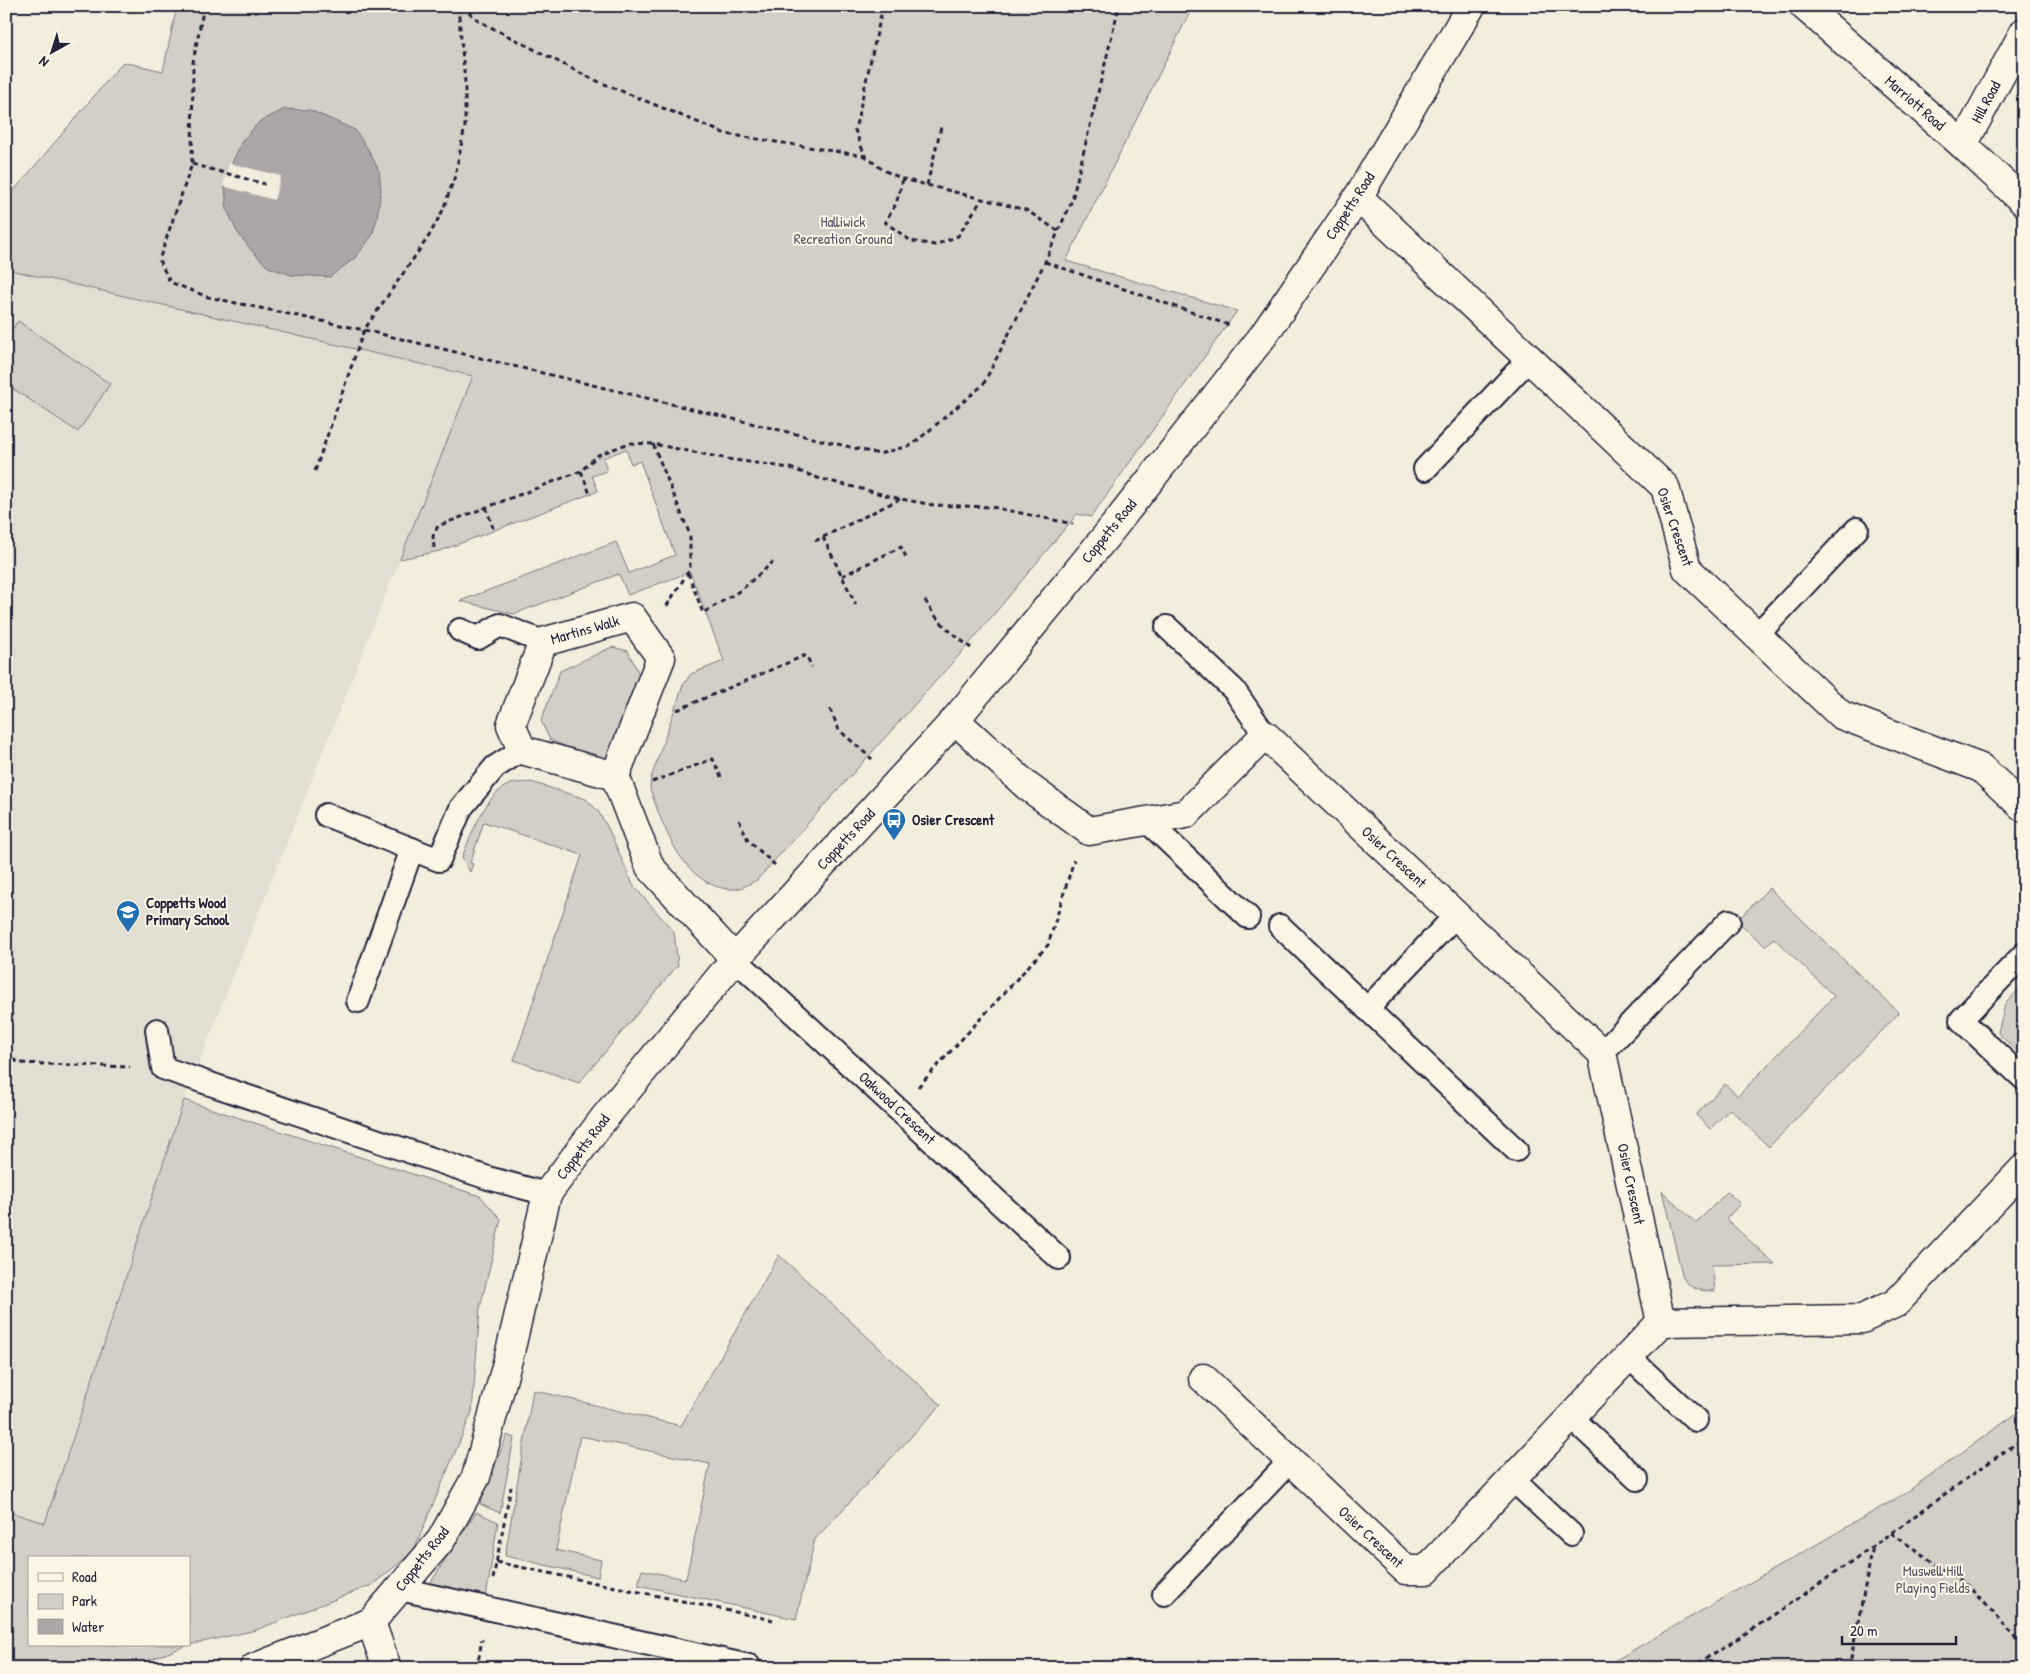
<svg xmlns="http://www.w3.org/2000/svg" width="2030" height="1674" font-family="'Patrick Hand',sans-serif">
  <rect width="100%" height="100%" fill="#f3edde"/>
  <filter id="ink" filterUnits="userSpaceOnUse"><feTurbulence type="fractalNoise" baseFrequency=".02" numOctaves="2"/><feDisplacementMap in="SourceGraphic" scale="10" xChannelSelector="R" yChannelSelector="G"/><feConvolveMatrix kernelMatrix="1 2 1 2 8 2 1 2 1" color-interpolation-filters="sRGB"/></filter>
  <g filter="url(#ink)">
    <!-- built -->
    <path fill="#e3ded2" d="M6,269L473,376L184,1100L45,1523L6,1511Z"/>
    <!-- green -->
    <g fill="#d4cfc6" stroke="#7b7880">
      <path d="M177,6H1193L1066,261L1237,311L1091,517L1077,514L970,643L757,880C751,883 743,888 736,889C686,892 662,826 650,788L651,778L683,685L691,674L724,661L690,572L628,595L619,574L514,614L460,601L616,542L629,573L675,555L640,461L631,464L626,449L603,458L607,471L592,476L598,491L440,551L400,559L473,376L6,269V200L123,62L163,71Z"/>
      <path d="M18,321L110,384L78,432L6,384V338Z"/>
      <path d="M612,647L628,651L639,674L615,750L601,761L550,740L541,721L560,671Z"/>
      <path d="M531,782L586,799L598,811L608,828L633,885L674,932L678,965L579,1083L514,1060L582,855L484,822L470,863L473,864L470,872L462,857C471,836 485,795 508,785C514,782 524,783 531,782Z"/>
      <path d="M1769,888L1899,1013L1769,1147L1730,1109L1710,1129L1696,1115L1725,1084L1738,1096L1834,996L1774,938L1765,946L1737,921Z"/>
      <path d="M2024,984V1058L1998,1033L2005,1004Z"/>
      <path d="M184,1100L480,1196L501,1219L480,1308L472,1412L413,1552L372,1585L256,1630L189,1645V1558H29V1645H188L129,1668H6V1511L45,1523Z"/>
      <path d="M1662,1191L1696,1223L1727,1192L1740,1204L1726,1219L1775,1264L1712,1265L1715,1291C1701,1291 1691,1290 1683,1278Z"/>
      <path d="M779,1255L941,1405L815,1539L796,1619L638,1585L642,1570L686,1579L710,1464L580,1436L556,1550L601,1560L598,1577L505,1556L533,1390L681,1426Z"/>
      <path d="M2024,1408V1668H1602L1904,1494Z"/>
      <path d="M507,1435L514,1438L500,1513L480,1504Z"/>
      <path d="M476,1512L498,1522L486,1597L429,1585Z"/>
    </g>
    <!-- water -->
    <path fill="#aca7a6" stroke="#75727b" d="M285,109L310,110L355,130L368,149L379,171L381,189L377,219L372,236L355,258L330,277L291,275L268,267L252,251L237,232L227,210L225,187L232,163L242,141L259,122Z"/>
    <!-- pier -->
    <path fill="#f3edde" d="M229,163L281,176L274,200L223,186Z"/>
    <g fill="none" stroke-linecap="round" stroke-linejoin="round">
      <!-- service casing -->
      <g stroke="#22223b" stroke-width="26">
        <g id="service">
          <path d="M1425,469L1529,359"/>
          <path d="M1167,627L1234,690L1265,735"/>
          <path d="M460,630L478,638L500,625L543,642"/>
          <path d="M1757,635L1857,529"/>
          <path d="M326,815L439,860L461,808L495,767L522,750"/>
          <path d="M1147,821L1248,917"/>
          <path d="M1280,926L1516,1150"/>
          <path d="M2024,954L1961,1020L2024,1079"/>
          <path d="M735,959L1059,1258"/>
          <path d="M358,1001L412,849"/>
          <path d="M1367,1009L1456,915"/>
          <path d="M157,1030L163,1068L488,1178L547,1194"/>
          <path d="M1602,1053L1729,921"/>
          <path d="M1628,1356L1696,1420"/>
          <path d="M1571,1417L1637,1479"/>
          <path d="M1512,1479L1571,1534"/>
          <path d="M400,1589L749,1666"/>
          <path d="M1164,1594L1290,1461"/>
        </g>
      </g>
      <!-- minor casing -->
      <g stroke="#22223b" stroke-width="31">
        <g id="minor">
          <path d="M1804,6L1963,145L2024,202"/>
          <path d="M1963,145L2024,32"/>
          <path d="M1358,197L1665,487L1687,569L1841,715L1981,768L2024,808"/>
          <path d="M955,720L1027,786L1089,831L1186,814L1265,735L1602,1053L1661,1322"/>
          <path d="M615,776L522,750L511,725L543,642L632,617L661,658L615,776L650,867L735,959"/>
          <path d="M1203,1378L1406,1570H1426L1661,1322L1862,1319L1896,1303L2024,1168"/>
        </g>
      </g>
      <!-- tertiary casing -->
      <g stroke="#22223b" stroke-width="31">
        <g id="tertiary">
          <path d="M371,1622L387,1668"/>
          <path d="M254,1668L371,1622L441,1540L476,1477L510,1352L547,1194L605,1117L735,959L955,720L1111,530L1263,336L1358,197L1471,6"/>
        </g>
      </g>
      <!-- path -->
      <g stroke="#22223b" stroke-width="3" stroke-dasharray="5 4" stroke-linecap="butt">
        <path d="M204,6L193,62L192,164L159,260L170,282L208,297L364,330L879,454L912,445L983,385L1045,262L1072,200L1119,6"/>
        <path d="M462,6L479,21L590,78L726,134L865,156"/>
        <path d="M883,6L855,130L865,156L883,170L903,179L1026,210L1058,231"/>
        <path d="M192,164L265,184"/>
        <path d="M903,179L896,204L885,222L911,241L935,245L958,236L982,199"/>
        <path d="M927,185L941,127"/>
        <path d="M1045,262L1229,325"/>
        <path d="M653,444L690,535V569L666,607"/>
        <path d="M315,471L364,330L429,236L443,210L455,176L465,126V82L458,6"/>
        <path d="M581,471L590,494"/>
        <path d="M486,507L494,531"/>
        <path d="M823,537L856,605"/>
        <path d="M815,541L900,499"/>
        <path d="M434,548L433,536L438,526L581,471L598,455L629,443L653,444L728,459L790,468L818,478L901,499L933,505L992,507L1073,524"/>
        <path d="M688,573L703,613L741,590L773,562"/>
        <path d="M842,576L901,547L907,559"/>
        <path d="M925,600C936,621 953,634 971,648"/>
        <path d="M830,709L839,730L872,759"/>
        <path d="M677,710L806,655L812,667"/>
        <path d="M652,782L713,759L721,777"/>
        <path d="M739,820L748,840L775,865"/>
        <path d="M6,883L7,875"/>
        <path d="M6,1054L19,1063L130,1067"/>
        <path d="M918,1087L1048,945L1074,860"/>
        <path d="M1891,1533L1972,1589L2024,1647"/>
        <path d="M496,1562L773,1620"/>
        <path d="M493,1579L511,1487"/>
        <path d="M477,1668L482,1639"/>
        <path d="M1690,1668C1806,1599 1913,1515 2024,1438"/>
        <path d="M1849,1668L1873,1546"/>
      </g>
      <!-- service -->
      <use href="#service" stroke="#fcf5e5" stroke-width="22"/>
      <!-- minor -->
      <use href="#minor" stroke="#fcf5e5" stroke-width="28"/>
      <!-- tertiary -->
      <use href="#tertiary" stroke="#fcf5e5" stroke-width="28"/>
    </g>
  </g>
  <!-- icons -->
  <defs>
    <g id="bus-pin" transform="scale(1.25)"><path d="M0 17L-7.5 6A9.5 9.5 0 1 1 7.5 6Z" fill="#1f6fb2" stroke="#fcf5e5"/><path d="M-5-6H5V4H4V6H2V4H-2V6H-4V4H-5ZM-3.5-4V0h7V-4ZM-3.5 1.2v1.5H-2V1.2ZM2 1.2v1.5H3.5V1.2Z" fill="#fff"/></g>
    <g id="school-pin" transform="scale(1.25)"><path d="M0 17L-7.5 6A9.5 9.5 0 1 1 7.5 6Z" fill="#1f6fb2" stroke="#fcf5e5"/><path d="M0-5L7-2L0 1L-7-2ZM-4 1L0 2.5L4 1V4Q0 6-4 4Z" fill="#fff"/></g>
  </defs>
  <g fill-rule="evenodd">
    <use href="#bus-pin" x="894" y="820"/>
    <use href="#school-pin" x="128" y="912"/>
  </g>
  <g text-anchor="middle" stroke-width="4" stroke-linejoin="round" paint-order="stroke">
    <!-- street labels -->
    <g font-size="15" fill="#22223b" stroke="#fcf5e5">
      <text transform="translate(1986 102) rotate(-62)" y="5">Hill Road</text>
      <text transform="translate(1915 103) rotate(41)" y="5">Marriott Road</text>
      <text transform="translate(1350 206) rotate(-57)" y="5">Coppetts Road</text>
      <text transform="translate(1675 527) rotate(71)" y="5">Osier Crescent</text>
      <text transform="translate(1109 531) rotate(-51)" y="5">Coppetts Road</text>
      <text transform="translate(585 630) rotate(-16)" y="5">Martins Walk</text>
      <text transform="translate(846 839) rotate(-47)" y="5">Coppetts Road</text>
      <text transform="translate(1394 857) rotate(43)" y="5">Osier Crescent</text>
      <text transform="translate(897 1108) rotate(43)" y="5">Oakwood Crescent</text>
      <text transform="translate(583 1147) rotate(-53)" y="5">Coppetts Road</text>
      <text transform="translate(1631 1184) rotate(78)" y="5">Osier Crescent</text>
      <text transform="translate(1371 1537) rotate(43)" y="5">Osier Crescent</text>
      <text transform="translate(422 1559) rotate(-52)" y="5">Coppetts Road</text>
    </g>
    <!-- park labels -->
    <g font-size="15" fill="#575665" stroke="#fcf5e5">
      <text x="843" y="227">Halliwick<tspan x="843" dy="17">Recreation Ground</tspan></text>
      <text x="1933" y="1576">Muswell Hill<tspan x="1933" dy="17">Playing Fields</tspan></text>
    </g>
    <!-- poi labels -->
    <g font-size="15" font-weight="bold" fill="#22223b" stroke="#fcf5e5" text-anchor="start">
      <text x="912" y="825">Osier Crescent</text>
      <text x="146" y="908">Coppetts Wood<tspan x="146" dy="17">Primary School</tspan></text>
    </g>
  </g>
  <!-- margin -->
  <rect width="2030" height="1674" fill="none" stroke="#fcf5e5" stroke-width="25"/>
  <rect x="12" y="12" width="2005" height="1649" fill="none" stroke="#22223b" stroke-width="2" filter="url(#ink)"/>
  <!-- legend -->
  <rect x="28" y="1556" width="162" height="90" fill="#fcf5e5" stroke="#a5a1a1"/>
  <rect x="38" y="1573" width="25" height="8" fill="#fcf5e5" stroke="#a5a1a1"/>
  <text x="72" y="1582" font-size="15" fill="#22223b">Road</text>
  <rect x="38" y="1594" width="25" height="15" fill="#d4cfc6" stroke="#a5a1a1"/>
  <text x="72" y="1606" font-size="15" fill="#22223b">Park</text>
  <rect x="38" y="1619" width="25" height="15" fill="#aca7a6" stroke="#a5a1a1"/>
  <text x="72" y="1632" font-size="15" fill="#22223b">Water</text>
  <!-- north arrow -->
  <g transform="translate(52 52) rotate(219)" stroke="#fcf5e5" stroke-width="4" paint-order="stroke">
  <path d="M0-4L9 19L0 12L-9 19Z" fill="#22223b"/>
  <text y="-8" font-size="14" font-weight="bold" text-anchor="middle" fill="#22223b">N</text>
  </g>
  <!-- scale -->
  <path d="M1842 1636v8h114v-8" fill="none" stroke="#22223b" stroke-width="2.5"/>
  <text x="1850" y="1636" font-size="15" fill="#22223b" stroke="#fcf5e5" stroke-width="4" paint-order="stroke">20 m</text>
</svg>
